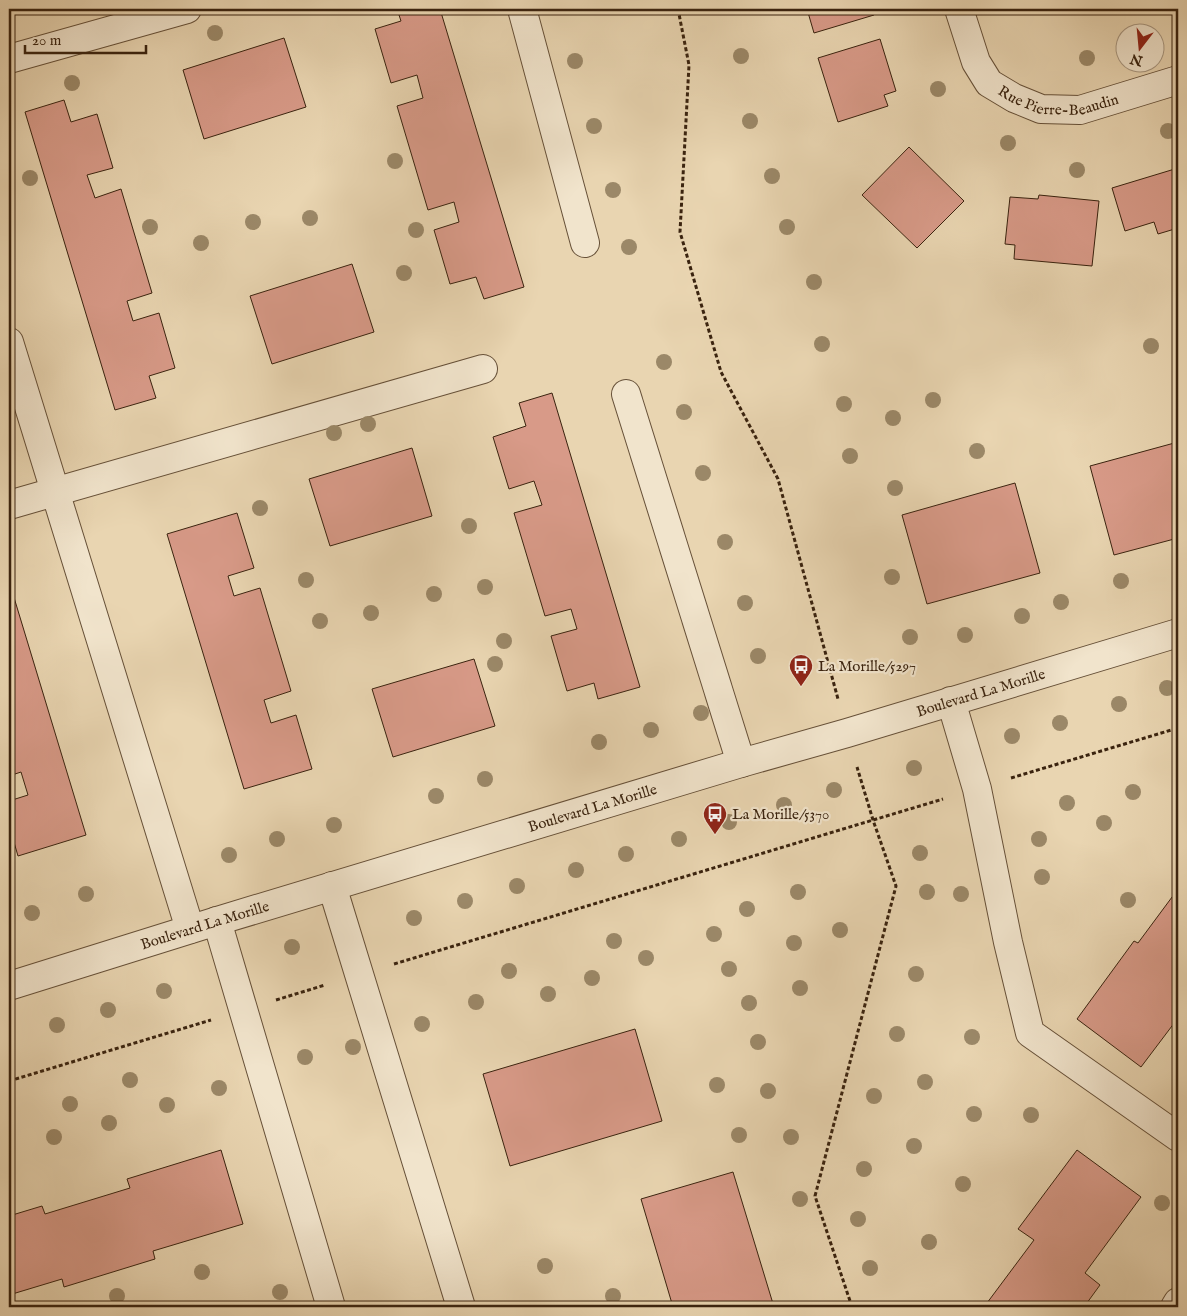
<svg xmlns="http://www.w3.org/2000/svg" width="1187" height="1316" font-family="'IM FELL English',serif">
  <rect width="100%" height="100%" fill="#e9d5b1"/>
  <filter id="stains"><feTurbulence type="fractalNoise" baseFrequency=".004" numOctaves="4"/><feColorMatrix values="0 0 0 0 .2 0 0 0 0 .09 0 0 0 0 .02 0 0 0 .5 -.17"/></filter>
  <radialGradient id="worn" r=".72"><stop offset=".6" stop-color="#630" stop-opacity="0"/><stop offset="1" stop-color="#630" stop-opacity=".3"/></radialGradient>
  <!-- building -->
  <g fill="#d89a88" stroke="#3a230f">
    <path d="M397,9H440L524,287L484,299L476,277L450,284L434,230L459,222L454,202L428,210L397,106L423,98L417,75L391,83L375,29L401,21Z"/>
    <path d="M807,9H872L874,15L814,33Z"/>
    <path d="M284,38L306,107L204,139L183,70Z"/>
    <path d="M880,39L896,91L884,95L888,106L838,122L818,58Z"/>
    <path d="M64,100L71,122L97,114L113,168L87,175L95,198L121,189L152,293L127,301L133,321L159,313L175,368L149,376L156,398L115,410L25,112Z"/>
    <path d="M909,147L964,201L917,248L862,195Z"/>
    <path d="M1178,168V228L1158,234L1154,222L1125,231L1112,188Z"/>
    <path d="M1039,195L1099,201L1092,266L1014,259L1015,245L1005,244L1010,197L1038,199Z"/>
    <path d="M352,264L374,332L272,364L250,296Z"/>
    <path d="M552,393L640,687L598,699L594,683L567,691L551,636L577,629L571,609L545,616L514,513L542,505L534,481L509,489L493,437L526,426L519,403Z"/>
    <path d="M1178,442V538L1114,555L1090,466Z"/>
    <path d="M412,448L432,516L330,546L309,479Z"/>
    <path d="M1015,483L1040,573L927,604L902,515Z"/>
    <path d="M237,513L254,568L228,576L234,596L260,588L291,691L264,700L271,723L296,715L312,769L244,789L167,534Z"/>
    <path d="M9,581L86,835L18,856L9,825V801L28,795L21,772L9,776Z"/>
    <path d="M474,659L495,726L393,757L372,689Z"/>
    <path d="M1178,889V1018L1141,1067L1077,1019L1134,941L1138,943Z"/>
    <path d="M635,1029L662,1121L510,1166L483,1074Z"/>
    <path d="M221,1150L243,1224L153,1251L155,1259L64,1287L62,1279L9,1295V1216L42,1206L45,1214L130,1188L127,1179Z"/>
    <path d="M1077,1150L1141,1197L1085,1273L1100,1285L1084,1307H984L1034,1240L1018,1229Z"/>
    <path d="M733,1172L774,1307H673L641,1199Z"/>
  </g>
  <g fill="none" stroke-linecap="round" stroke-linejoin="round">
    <!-- minor casing -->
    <g stroke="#665038" stroke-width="30">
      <g id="minor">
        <path d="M522,9L585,243"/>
        <path id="s1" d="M959,9L976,62L989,83L1014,98L1041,109L1080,110L1178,80"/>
        <path d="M9,59L187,9"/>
        <path d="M9,342L190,929"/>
        <path d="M626,394L741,763"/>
        <path d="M9,505L483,369"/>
        <path d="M951,701L977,789L1008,942L1030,1033L1178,1137"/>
        <path d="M332,886L461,1307"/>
        <path d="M217,921L331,1307"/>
        <path id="s2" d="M9,986L217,921L741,763L847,733L1178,633"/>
        <path d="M1175,1307L1178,1302"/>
      </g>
    </g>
    <!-- path -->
    <g stroke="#3a230f" stroke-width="3" stroke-dasharray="4 2.5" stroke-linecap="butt">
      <path d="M678,9L689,65L680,232L721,372L778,479L838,699"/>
      <path d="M1011,778L1178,728"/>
      <path d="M394,964L943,799"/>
      <path d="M276,1000L325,985"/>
      <path d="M9,1081L211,1020"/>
      <path d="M852,1307L815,1196L896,886L873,820L857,767"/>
    </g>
    <!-- minor -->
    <use href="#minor" stroke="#f1e4cc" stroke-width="28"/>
  </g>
  <!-- trees -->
  <g fill="#9b8868">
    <circle cx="215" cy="33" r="8"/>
    <circle cx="741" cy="56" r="8"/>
    <circle cx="1087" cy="58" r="8"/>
    <circle cx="575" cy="61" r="8"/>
    <circle cx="72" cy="83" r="8"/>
    <circle cx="938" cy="89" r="8"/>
    <circle cx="750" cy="121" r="8"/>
    <circle cx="594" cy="126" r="8"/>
    <circle cx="1168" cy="131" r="8"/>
    <circle cx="1008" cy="143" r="8"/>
    <circle cx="395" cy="161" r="8"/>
    <circle cx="1077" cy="170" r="8"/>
    <circle cx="772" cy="176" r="8"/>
    <circle cx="30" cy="178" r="8"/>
    <circle cx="613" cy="190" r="8"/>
    <circle cx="310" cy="218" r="8"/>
    <circle cx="253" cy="222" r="8"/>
    <circle cx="150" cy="227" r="8"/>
    <circle cx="787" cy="227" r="8"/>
    <circle cx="416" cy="230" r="8"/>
    <circle cx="201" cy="243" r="8"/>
    <circle cx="629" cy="247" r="8"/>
    <circle cx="404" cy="273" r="8"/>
    <circle cx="814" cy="282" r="8"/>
    <circle cx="822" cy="344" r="8"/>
    <circle cx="1151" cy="346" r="8"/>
    <circle cx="664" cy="362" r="8"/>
    <circle cx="933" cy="400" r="8"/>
    <circle cx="844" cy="404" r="8"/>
    <circle cx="684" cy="412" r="8"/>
    <circle cx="893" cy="418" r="8"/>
    <circle cx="368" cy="424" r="8"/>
    <circle cx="334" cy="433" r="8"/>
    <circle cx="977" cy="451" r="8"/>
    <circle cx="850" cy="456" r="8"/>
    <circle cx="703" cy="473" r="8"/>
    <circle cx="895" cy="488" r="8"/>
    <circle cx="260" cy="508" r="8"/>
    <circle cx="469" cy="526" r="8"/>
    <circle cx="725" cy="542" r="8"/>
    <circle cx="892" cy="577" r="8"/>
    <circle cx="306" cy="580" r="8"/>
    <circle cx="1121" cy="581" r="8"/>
    <circle cx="485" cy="587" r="8"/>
    <circle cx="434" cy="594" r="8"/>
    <circle cx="1061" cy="602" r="8"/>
    <circle cx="745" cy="603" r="8"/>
    <circle cx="371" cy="613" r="8"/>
    <circle cx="1022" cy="616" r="8"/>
    <circle cx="320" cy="621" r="8"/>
    <circle cx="965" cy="635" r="8"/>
    <circle cx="910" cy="637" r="8"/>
    <circle cx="504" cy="641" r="8"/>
    <circle cx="758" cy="656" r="8"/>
    <circle cx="495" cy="664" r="8"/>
    <circle cx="1167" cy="688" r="8"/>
    <circle cx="1119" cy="704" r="8"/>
    <circle cx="701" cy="713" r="8"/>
    <circle cx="1060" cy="723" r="8"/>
    <circle cx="651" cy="730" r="8"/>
    <circle cx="1012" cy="736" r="8"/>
    <circle cx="599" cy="742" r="8"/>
    <circle cx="914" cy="768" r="8"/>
    <circle cx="485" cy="779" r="8"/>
    <circle cx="834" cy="790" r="8"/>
    <circle cx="1133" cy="792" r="8"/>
    <circle cx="436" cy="796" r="8"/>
    <circle cx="1067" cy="803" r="8"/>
    <circle cx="784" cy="805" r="8"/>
    <circle cx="729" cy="822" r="8"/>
    <circle cx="1104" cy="823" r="8"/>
    <circle cx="334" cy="825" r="8"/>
    <circle cx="277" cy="839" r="8"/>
    <circle cx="679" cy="839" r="8"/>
    <circle cx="1039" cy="839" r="8"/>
    <circle cx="920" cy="853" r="8"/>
    <circle cx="626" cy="854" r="8"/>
    <circle cx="229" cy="855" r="8"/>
    <circle cx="576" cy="870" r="8"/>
    <circle cx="1042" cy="877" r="8"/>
    <circle cx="517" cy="886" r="8"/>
    <circle cx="798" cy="892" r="8"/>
    <circle cx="927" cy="892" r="8"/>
    <circle cx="86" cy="894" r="8"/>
    <circle cx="961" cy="894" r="8"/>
    <circle cx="1128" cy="900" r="8"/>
    <circle cx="465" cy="901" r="8"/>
    <circle cx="747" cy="909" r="8"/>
    <circle cx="32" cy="913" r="8"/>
    <circle cx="414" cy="918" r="8"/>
    <circle cx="840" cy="930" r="8"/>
    <circle cx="714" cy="934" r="8"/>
    <circle cx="614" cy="941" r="8"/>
    <circle cx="794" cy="943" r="8"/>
    <circle cx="292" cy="947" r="8"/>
    <circle cx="646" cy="958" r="8"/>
    <circle cx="729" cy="969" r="8"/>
    <circle cx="509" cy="971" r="8"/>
    <circle cx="916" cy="974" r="8"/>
    <circle cx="592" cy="978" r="8"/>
    <circle cx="800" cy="988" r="8"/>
    <circle cx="164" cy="991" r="8"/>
    <circle cx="548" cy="994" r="8"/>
    <circle cx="476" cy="1002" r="8"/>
    <circle cx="749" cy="1003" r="8"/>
    <circle cx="108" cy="1010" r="8"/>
    <circle cx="422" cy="1024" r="8"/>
    <circle cx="57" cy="1025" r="8"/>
    <circle cx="897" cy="1034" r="8"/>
    <circle cx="972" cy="1037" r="8"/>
    <circle cx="758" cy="1042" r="8"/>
    <circle cx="353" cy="1047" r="8"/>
    <circle cx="305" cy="1057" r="8"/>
    <circle cx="130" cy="1080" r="8"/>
    <circle cx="925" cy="1082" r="8"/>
    <circle cx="717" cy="1085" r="8"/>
    <circle cx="219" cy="1088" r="8"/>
    <circle cx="768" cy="1091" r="8"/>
    <circle cx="874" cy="1096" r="8"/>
    <circle cx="70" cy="1104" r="8"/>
    <circle cx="167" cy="1105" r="8"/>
    <circle cx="974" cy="1114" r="8"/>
    <circle cx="1031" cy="1115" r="8"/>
    <circle cx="109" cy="1123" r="8"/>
    <circle cx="739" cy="1135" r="8"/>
    <circle cx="54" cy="1137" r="8"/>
    <circle cx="791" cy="1137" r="8"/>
    <circle cx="914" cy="1146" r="8"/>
    <circle cx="864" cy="1169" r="8"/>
    <circle cx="963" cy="1184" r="8"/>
    <circle cx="800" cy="1199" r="8"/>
    <circle cx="1162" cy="1203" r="8"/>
    <circle cx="858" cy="1219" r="8"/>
    <circle cx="929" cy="1242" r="8"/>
    <circle cx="545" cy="1266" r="8"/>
    <circle cx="870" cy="1268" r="8"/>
    <circle cx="202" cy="1272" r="8"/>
    <circle cx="280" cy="1292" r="8"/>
    <circle cx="117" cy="1296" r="8"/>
    <circle cx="613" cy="1296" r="8"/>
  </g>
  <!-- icons -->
  <defs>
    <g id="bus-pin" transform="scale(1.25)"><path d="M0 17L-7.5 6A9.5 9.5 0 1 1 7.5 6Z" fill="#8f2418" stroke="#f1e4cc"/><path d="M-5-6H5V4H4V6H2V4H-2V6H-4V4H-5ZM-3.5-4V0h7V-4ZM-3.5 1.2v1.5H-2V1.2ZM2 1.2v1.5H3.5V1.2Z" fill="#fff"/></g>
  </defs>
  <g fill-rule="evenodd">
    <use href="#bus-pin" x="801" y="666"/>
    <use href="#bus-pin" x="715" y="814"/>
  </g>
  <g text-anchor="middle" stroke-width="4.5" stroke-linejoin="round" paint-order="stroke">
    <!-- street labels -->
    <g font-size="15" fill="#3a230f" stroke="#f1e4cc">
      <text dy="5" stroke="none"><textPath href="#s1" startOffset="155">Rue Pierre-Beaudin</textPath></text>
      <text dy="5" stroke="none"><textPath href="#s2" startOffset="1015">Boulevard La Morille</textPath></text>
      <text dy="5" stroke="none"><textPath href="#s2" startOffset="610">Boulevard La Morille</textPath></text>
      <text dy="5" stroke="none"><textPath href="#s2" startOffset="205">Boulevard La Morille</textPath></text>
    </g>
    <!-- poi labels -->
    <g font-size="15" fill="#3a230f" stroke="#f1e4cc" text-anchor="start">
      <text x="818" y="671">La Morille/5297</text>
      <text x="732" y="819">La Morille/5370</text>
    </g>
  </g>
  <!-- margin -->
  <rect width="1187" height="1316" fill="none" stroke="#e9d5b1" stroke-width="30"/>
  <rect x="10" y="10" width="1167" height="1296" fill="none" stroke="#3a230f" stroke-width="2.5"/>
  <rect x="15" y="15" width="1157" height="1286" fill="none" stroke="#3a230f"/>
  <!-- north arrow -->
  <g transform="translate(1140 48) rotate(196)"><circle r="24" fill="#f1e4cc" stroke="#a89780"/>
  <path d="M0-4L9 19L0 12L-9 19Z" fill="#8f2418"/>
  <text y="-8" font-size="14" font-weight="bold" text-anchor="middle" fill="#3a230f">N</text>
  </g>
  <!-- scale -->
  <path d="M25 45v8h121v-8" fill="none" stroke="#3a230f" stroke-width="2.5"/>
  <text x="32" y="45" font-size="15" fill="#3a230f" stroke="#f1e4cc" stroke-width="4" paint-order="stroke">20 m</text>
  <rect width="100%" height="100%" filter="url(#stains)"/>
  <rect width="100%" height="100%" fill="url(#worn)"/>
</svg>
